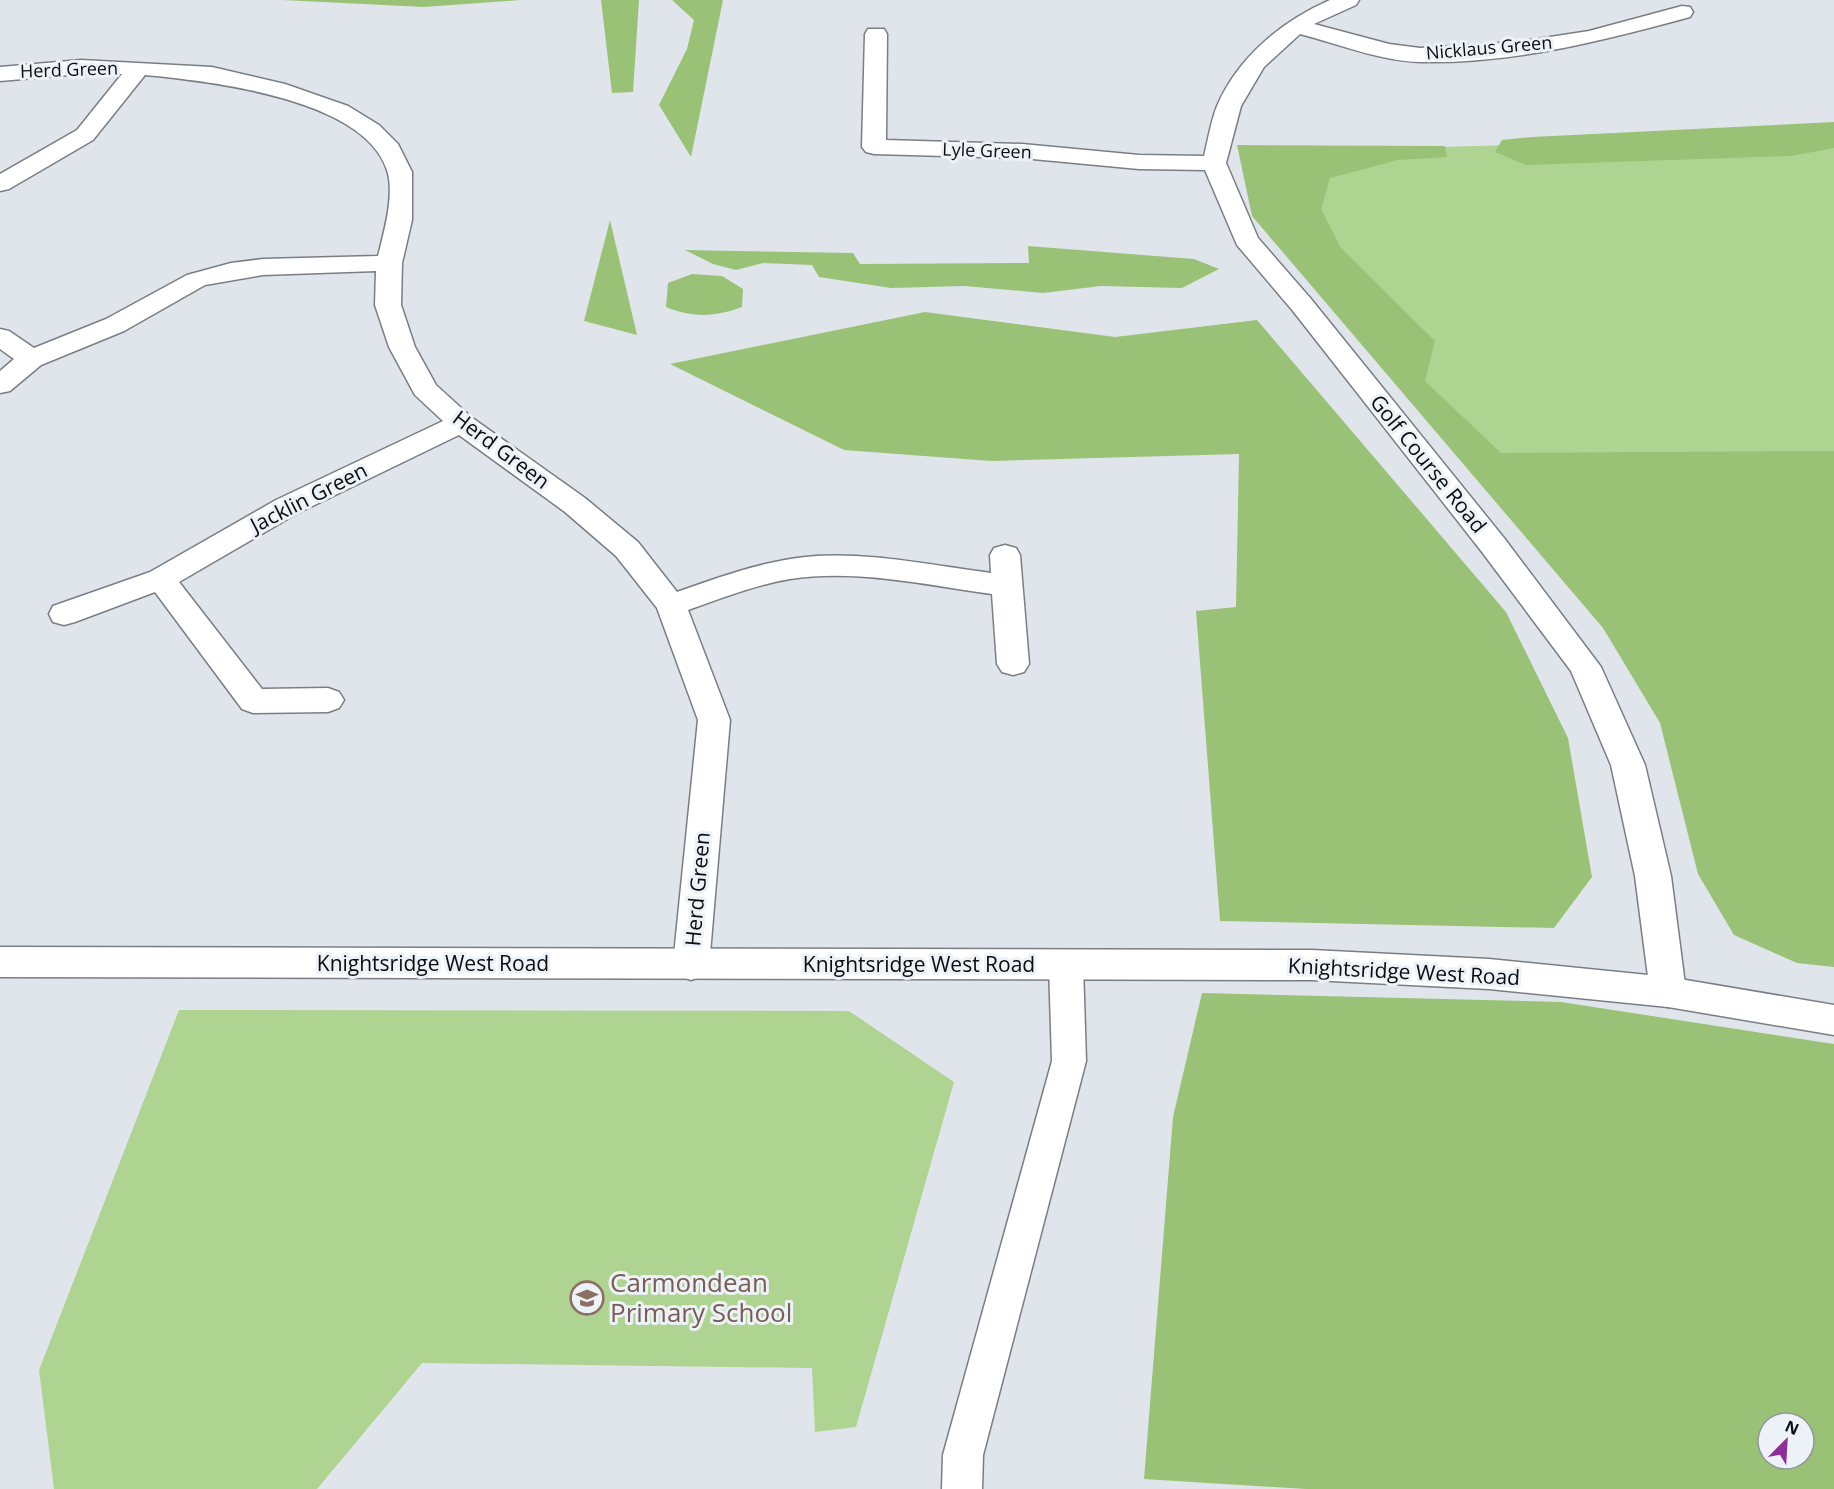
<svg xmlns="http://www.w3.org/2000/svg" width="1834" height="1489" font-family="'Open Sans',sans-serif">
  <rect width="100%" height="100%" fill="#e0e5ec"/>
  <!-- green -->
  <g fill="#afd491">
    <path d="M1834,124V453L1472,460L1274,152L1544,144Z"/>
    <path d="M179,1010L849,1011L954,1082L856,1427L815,1432L812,1368L422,1363L317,1489H54L39,1370Z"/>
  </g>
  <!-- forest -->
  <g fill="#99c276" fill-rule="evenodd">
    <path d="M282,0H520L424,7Z"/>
    <path d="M601,0H639L633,92L612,93Z"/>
    <path d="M672,0H723L691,157L659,105L687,49L694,20Z"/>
    <path d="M1834,122V148L1791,156L1526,165L1495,152L1502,140L1532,137Z"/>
    <path d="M1237,145L1445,146L1447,157L1398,160L1330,178L1321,209L1341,248L1435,341L1425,381L1501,453L1834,451V967L1797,963L1734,935L1698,874L1660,723L1603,628L1252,216Z"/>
    <path d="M610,220L637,335L584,321Z"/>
    <path d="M1028,246L1194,259L1219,269L1182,288L1101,286L1043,293L965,286L891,288L819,277L812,265L763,263L736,270L713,264L685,250L853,253L860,264L1029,263Z"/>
    <path d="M692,274L722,276L743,289L742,307C715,317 693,318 666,307L668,283Z"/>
    <path d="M925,312L1115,337L1257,320L1506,612L1568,738L1592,877L1554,928L1220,921L1196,611L1236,607L1239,454L991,461L844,450L670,364Z"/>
    <path d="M1202,993L1561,1002L1834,1044V1489H1306L1144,1479L1173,1117ZM1768,1423H1804V1459H1768Z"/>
  </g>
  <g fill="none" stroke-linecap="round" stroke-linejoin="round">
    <!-- lane casing -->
    <g stroke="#7a7e84" stroke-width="3">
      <path id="lane" d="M1066,952L1078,956L1083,965L1086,1061L983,1455L982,1489H942L943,1455L1052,1061L1049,965L1054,956Z"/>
    </g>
    <!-- street casing -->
    <g stroke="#7a7e84" stroke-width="3">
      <g id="street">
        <path d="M1330,0H1359L1356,5L1314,24L1389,44L1420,48L1517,42L1589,31L1682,6L1690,7L1693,12L1690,17C1602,41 1512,64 1420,62C1380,61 1339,44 1300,34L1264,67L1241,106L1226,163L1258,238L1311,299L1504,538L1601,667L1645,765L1671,876L1686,992L1681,1003L1668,1007L1655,1003L1650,992L1635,876L1611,765L1571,671L1482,552L1293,311L1237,245L1205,170L1139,169L1022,158L874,154L866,152L862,147L865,34L868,29H884L887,34L886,140L1022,144L1139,155L1204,156C1208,140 1211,121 1217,106C1238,57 1282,21 1330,0Z"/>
        <path d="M81,60L212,67L285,84L348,106L379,125L398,144L412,172V220L402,263L401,305L415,347L436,385L471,417L585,498L638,542L677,592C719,577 761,562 805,557C867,551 929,565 991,573L990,555L994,548L1005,545L1016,548L1020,555L1029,664L1024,672L1013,675L1002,672L997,664L992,594C925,585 858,569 790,579C755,585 722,598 688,610L730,720L709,965L704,975L691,980L678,975L673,965L698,720L657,608L616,556L565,512L459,435L296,514L179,582L262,689L328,688L339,692L344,700L339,708L328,712L253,713L242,709L155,592L75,622L64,625L53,622L49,614L53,606L150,572L276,500L443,421L415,395L389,347L375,305L376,271L263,275L205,285L124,331L41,365L10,391L0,393V371L14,359L0,349V329L9,331L34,348L106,319L187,275L231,263L263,259L378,256C384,232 395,194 387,170C364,98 209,81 145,75L93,140L9,189L0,191V174L77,130L122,74H81L0,81V67Z"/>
      </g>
    </g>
    <!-- secondary casing -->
    <g stroke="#7a7e84" stroke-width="3">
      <path id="secondary" d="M0,947L1312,950L1489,959L1668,977L1834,1005V1035L1668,1007L1489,989L1312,980L0,977Z"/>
    </g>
    <!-- lane -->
    <use href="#lane" fill="#fff" fill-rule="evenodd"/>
    <!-- street -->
    <use href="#street" fill="#fff" fill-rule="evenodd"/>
    <!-- secondary -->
    <use href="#secondary" fill="#fff" fill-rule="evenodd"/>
  </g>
  <!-- icons -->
  <defs>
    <g id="school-ring" transform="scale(1.725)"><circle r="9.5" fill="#edf2f9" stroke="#8d6e63" stroke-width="1.5"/><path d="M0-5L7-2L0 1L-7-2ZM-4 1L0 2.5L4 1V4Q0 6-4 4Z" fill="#8d6e63"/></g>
  </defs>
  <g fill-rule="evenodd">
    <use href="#school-ring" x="587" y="1298"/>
  </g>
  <g text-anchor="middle" stroke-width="6" stroke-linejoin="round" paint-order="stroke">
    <!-- far-street labels -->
    <g font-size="18" fill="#0a0c0e" stroke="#edf2f9">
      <text transform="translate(1489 48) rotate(-5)" y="6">Nicklaus Green</text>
      <text transform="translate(69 70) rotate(-2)" y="6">Herd Green</text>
      <text transform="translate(987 151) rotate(2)" y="6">Lyle Green</text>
    </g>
    <!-- street labels -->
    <g font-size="21" fill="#0a0c0e" stroke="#edf2f9">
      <text transform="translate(501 450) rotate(37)" y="7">Herd Green</text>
      <text transform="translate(1428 464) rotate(51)" y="7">Golf Course Road</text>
      <text transform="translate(309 498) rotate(-27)" y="7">Jacklin Green</text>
      <text transform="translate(698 889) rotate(-85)" y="7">Herd Green</text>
      <text x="433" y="971">Knightsridge West Road</text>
      <text x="919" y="972">Knightsridge West Road</text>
      <text transform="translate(1404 972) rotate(3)" y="7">Knightsridge West Road</text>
    </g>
    <!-- near-education labels -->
    <g font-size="26" fill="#785e54" stroke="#edf2f9" text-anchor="start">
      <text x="610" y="1292">Carmondean<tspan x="610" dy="30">Primary School</tspan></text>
    </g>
  </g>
  <!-- north arrow -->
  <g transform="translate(1786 1441) rotate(24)"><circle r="28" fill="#edf2f9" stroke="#92969b" stroke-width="1.5"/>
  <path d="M0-4.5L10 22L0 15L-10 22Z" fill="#8d2f99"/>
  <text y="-9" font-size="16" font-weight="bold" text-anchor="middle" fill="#0a0c0e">N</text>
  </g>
</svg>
